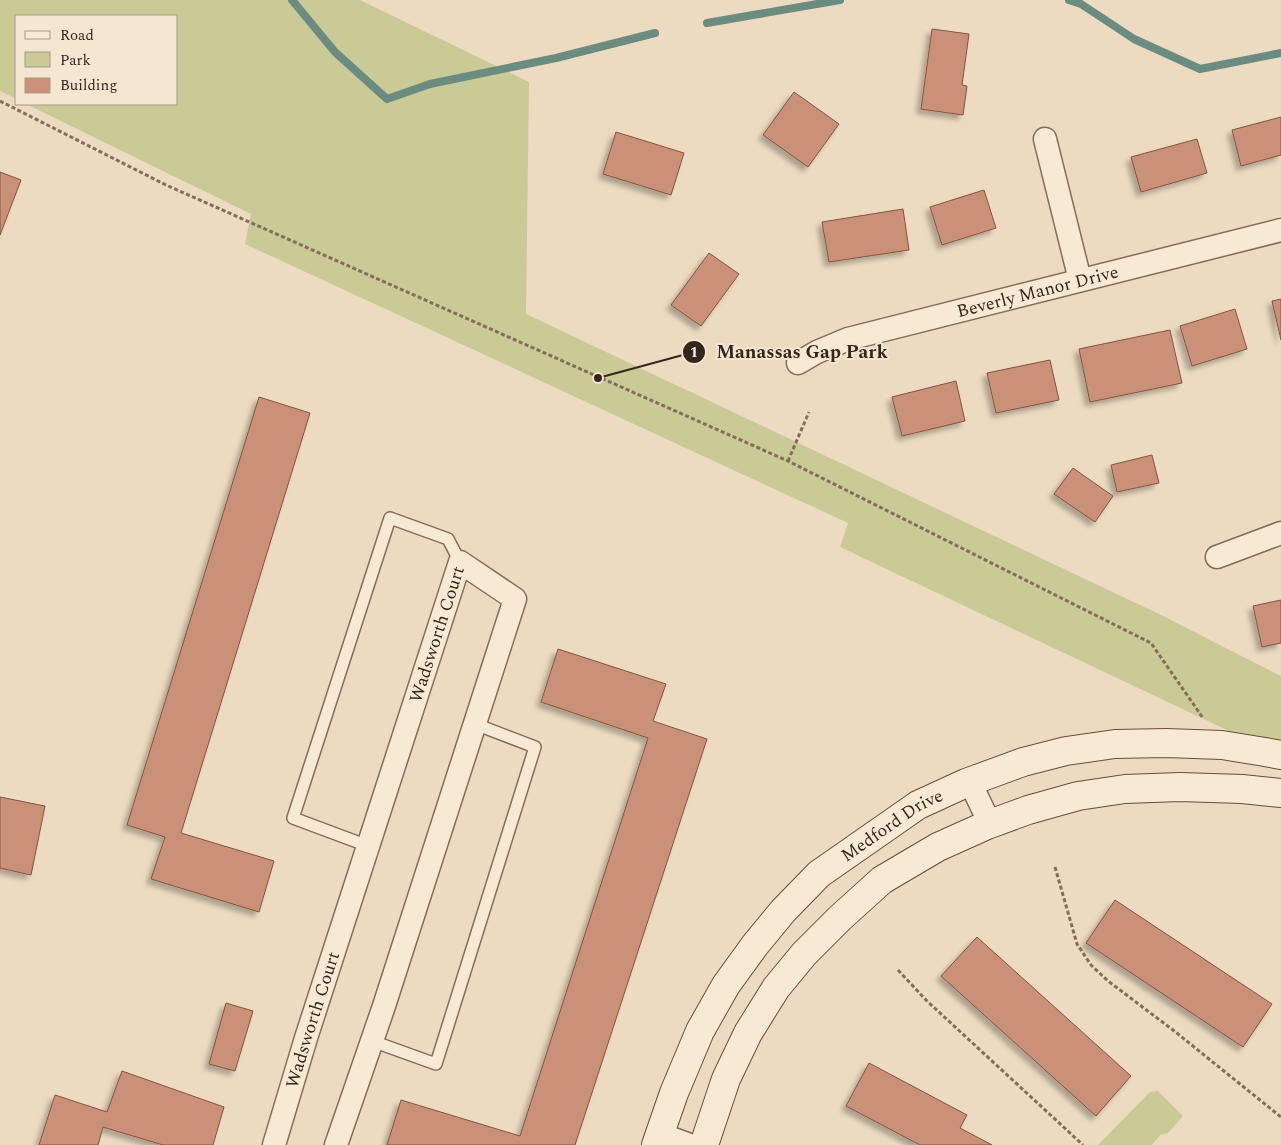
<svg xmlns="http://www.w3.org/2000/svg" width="1281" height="1145" font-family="Spectral,serif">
  <defs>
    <filter id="shadow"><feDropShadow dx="-4.5" dy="4.5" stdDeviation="2.5" flood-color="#0004"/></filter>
  </defs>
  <rect width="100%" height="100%" fill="#ecdbc1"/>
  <!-- green -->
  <g fill="#c9ca95">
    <path d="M0,0H360L529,82L526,314L1159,614L1281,676V740L1229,731L840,547L848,523L245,244L251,214L26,104H176V16H16V99L0,91Z"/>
    <path d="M1158,1091L1183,1116L1168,1133L1160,1135L1152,1145H1098L1150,1092Z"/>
  </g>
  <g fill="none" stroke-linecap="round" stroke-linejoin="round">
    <!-- stream -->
    <g stroke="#6b8c80" stroke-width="8">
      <path d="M292,0L335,52L387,99L430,84L556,58L655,33"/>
      <path d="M1069,0L1081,4L1134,39L1200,69L1281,53"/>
      <path d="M707,23L840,0"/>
    </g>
  </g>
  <!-- building -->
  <g fill="#ca9178" stroke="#835340" filter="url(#shadow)">
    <path d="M932,29L969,34L962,85L967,86L963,115L921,109Z"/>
    <path d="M794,92L839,124L808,167L763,135Z"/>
    <path d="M1281,117V155L1241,166L1232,130Z"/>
    <path d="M616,132L684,153L671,195L603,174Z"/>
    <path d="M1197,139L1207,173L1141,192L1131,157Z"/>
    <path d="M0,172L21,180L0,235Z"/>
    <path d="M984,190L996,228L942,245L930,207Z"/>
    <path d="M903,209L909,250L829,262L822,222Z"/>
    <path d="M709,253L739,274L701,326L671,305Z"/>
    <path d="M1281,299V340L1272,301Z"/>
    <path d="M1235,309L1247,349L1192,366L1180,326Z"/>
    <path d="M1170,330L1182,383L1090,402L1079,349Z"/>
    <path d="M1050,360L1059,400L996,413L987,373Z"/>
    <path d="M956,381L965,421L902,436L892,397Z"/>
    <path d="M259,397L310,413L181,833L274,861L259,912L151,879L165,837L127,825Z"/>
    <path d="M1152,455L1159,483L1117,492L1111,465Z"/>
    <path d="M1073,468L1113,496L1095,522L1054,494Z"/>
    <path d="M1281,600V643L1262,647L1253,606Z"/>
    <path d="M558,649L666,684L653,721L707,739L575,1145H387L401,1100L520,1136L648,738L541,702Z"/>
    <path d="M0,797L45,806L31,875L0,868Z"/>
    <path d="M1115,900L1272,1004L1243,1047L1086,943Z"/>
    <path d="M977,937L1131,1076L1096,1116L941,976Z"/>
    <path d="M226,1003L253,1011L235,1071L209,1064Z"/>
    <path d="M869,1063L967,1115L960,1128L992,1145H920L846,1106Z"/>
    <path d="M122,1071L224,1107L213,1145H163L103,1127L98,1145H39L55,1095L107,1112Z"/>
  </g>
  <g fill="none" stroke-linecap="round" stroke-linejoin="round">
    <!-- lane casing -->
    <g stroke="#856c59" stroke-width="14">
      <g id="lane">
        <path d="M368,846L293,818L390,518L448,539L460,562"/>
        <path d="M372,1041L436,1064L535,747L475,724"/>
      </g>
    </g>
    <!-- street casing -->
    <g stroke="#856c59" stroke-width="25">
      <g id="street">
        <path d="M1045,139L1080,280"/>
        <path id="s1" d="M798,363L817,352L848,339L1281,230"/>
        <path d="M1217,557L1281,533"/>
        <path d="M970,782L990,824"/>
        <path d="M660,1134L690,1145"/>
        <path id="s2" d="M274,1145L306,1038L460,562L515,599L384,1006L336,1145"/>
      </g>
    </g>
    <!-- secondary casing -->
    <g stroke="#674d3c" stroke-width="30">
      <g id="secondary">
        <path id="s3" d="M656,1145L674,1093L700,1031L726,985L755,945L783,911L819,874L918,805L966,783L1023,762L1066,751L1115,744L1166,743L1222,745L1265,752L1281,755"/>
        <path d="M704,1145L726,1079L748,1033L776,988L804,954L840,918L882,880L938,847L987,825L1028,810L1078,796L1125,789L1180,787L1242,789L1281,793"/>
      </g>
    </g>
    <!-- path -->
    <g stroke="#856c59" stroke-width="3" stroke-dasharray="4 2.5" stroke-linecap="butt">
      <path d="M0,101L166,185L788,461L1151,643L1203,718"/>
      <path d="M788,461L809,412"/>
      <path d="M1055,867L1077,944L1091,965L1108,981L1173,1030L1281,1117"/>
      <path d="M898,970L927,1001L1083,1145"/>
    </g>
    <!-- lane -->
    <use href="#lane" stroke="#f8e9d4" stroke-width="11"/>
    <!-- street -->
    <use href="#street" stroke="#f8e9d4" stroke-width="22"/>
    <!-- secondary -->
    <use href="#secondary" stroke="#f8e9d4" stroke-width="28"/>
  </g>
  <g text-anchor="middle" stroke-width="4" stroke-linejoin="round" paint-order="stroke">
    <!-- street labels -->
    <g font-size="18" fill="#35261d" stroke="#f4e6d0">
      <text dy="6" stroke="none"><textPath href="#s1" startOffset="251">Beverly Manor Drive</textPath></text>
      <text dy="6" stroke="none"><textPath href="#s2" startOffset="536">Wadsworth Court</textPath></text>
      <text dy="6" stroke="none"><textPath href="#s3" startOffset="408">Medford Drive</textPath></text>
      <text dy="6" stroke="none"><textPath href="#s2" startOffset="131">Wadsworth Court</textPath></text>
    </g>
  </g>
  <!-- callouts -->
  <path fill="none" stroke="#35261d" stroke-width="2" d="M598 378L694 352"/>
  <g fill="#35261d" stroke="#f4e6d0" stroke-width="2">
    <circle cx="598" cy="378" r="5"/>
    <circle cx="694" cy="352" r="12"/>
  </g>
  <g font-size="15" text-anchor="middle" font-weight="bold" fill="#fff">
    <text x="694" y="357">1</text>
  </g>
  <g font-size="19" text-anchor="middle" font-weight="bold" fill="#35261d" stroke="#f4e6d0" stroke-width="4" stroke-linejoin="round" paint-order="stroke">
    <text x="802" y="358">Manassas Gap Park</text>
  </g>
  <!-- legend -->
  <rect x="15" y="15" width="162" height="90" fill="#f4e6d0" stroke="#a89988"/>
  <rect x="25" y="31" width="25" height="8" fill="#f8e9d4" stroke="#a89988"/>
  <text x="60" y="40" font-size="15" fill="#35261d">Road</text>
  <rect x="25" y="52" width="25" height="15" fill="#c9ca95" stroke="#a89988"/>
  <text x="60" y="65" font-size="15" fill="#35261d">Park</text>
  <rect x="25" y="78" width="25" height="15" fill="#ca9178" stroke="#a89988"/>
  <text x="60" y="90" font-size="15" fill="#35261d">Building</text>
</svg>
